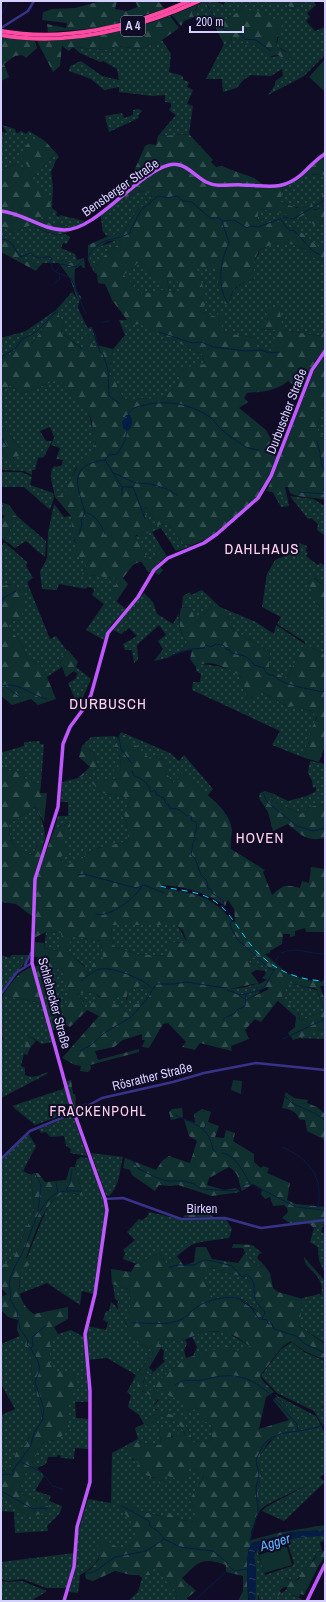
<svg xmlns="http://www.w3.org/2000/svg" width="326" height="1602" font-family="'Archivo Narrow',sans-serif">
  <defs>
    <pattern id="grass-dots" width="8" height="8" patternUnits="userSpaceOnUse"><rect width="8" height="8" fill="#0f302f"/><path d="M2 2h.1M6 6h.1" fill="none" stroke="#314d4e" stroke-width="1.8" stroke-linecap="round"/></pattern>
    <pattern id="forest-firs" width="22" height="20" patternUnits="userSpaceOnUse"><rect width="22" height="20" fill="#0f302f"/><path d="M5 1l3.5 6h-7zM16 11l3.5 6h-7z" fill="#314d4e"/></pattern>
    <pattern id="water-ripples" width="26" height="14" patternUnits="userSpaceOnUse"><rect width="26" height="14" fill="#051c45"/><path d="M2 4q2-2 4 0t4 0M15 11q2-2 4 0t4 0" fill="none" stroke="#293c61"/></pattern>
  </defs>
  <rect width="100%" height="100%" fill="#110c25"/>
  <!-- grass -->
  <g fill="url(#grass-dots)">
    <path d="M205,1H214L224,5L225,1H268L270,3L286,4L293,9L300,1H313L316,5L307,13L310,17L306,21L315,31L325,27V55L304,76L268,95L275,85V81L283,76L282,69L271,76L251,75L242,81L237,88L223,92L222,79H206L224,44L231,42L232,38H238L244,42L256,46L272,57L291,54L278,47L276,45L279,37L242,9L224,21L218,22L216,18L202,26L192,13L198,7L197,5Z"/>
    <path d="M162,40L171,54L169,72L183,76V80L189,82L187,87L193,90L187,104L193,106L189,134L158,136L176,115L169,110L171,107V103L165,102V95L153,96L119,92V87L104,90L91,79L69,71L70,66L81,61L102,76L119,80L117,69L103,61L100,62L80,53L73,47L105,50L117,46L140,49Z"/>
    <path d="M139,109L142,111L138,116L139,118L109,132L105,116L122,113L124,118L133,115V110Z"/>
    <path d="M2,125L15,129L16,133H18L21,131L26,134L29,131L45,141H29L28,166L25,170L15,164L1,171V132L7,133Z"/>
    <path d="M56,153L59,157L56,160L51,172L53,187L52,208L57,212L56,215L59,217L60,215L84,221L77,227L54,225L39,218L44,216L31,179Z"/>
    <path d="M302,174L325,175V193L322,196L321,208C307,212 295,207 281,202L283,185Z"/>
    <path d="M142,191L152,194L149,206L139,207L123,233L107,236L103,232L100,213L113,203Z"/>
    <path d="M259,209L304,215L314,224L325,219V250L321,249L295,227L290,229L257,222Z"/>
    <path d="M31,225C42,230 53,237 65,234L70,237L67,244L63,243L61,248L75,254L77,260L73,263L60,260L59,263H43L38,268L30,261L25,262L8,238H1V226L13,233Z"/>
    <path d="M117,240L121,242L104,256L93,271L88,260L98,247Z"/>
    <path d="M284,242L300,247L306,250L311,256L325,262V330L324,329L321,336L283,330L266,310L268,321L258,329L277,330L273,353L262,349L255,351V338L222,332L217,317L202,312L195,266L217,268L219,291L229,304C232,287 239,285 254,279V262L259,253V250L273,244Z"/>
    <path d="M140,261L168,290L155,291L141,294L124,275Z"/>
    <path d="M167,278H178L179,292L169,291Z"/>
    <path d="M72,292L79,301L78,308L86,325L88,328L92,327L97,345L93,346L89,334L83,349L61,333L64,325L56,310L31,345L26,336L18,340L14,353L1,359V338L26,331L56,310Z"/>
    <path d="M119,320H128L131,325L139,323L202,354L205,364L180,380L162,400L140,398L134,402L123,398L113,377L109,374L113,349L125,335Z"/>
    <path d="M54,381H60L64,384L87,408L96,441L93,454L76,468L70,481L65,486L67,494L55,497C54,487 47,475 54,466L57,467L62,465L63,460L56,459L60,448L51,445L57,430L54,437L50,427L40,431L46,441H52L44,457L38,458L35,470H32V475L24,471L1,470V450L10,459L11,463L20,448L1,423V391L11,385L21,394Z"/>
    <path d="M325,399V443L317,429Z"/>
    <path d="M1,472H22L32,477L30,485L53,493L54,498L50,510L24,487H1Z"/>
    <path d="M272,491L287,496L289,506L281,507Z"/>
    <path d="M290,496L313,499L325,506V536L317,530L318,524L311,518L308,519Z"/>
    <path d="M1,502L9,505L17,516L46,541L45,557L26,541L15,548L4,540L17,517L1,506Z"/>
    <path d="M54,504L64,517L71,516L74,541L89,560L82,574L120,579L116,601L126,609L111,625L104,640L86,630L104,604L92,595L94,591L93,588L87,587L86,589L59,584L57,590L42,589L40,572L47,558L48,533Z"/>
    <path d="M146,507L157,525L169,524L182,544L193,546L176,551L161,528L152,532L161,547L156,551L158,557L148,560L135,537L152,527L143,509Z"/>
    <path d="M4,542L27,562L26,566L33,578L27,582L50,639L56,636L67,651L59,659L62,667L47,677L39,663L28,660L23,646L8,626L14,619L24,588L21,590L11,584L1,586V548Z"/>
    <path d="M299,543L307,546L306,551L308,553L306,556L318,565L320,563L324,565L325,563V587L314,577L316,603L325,613V655L305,644L286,679L269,667L270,652L228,626L213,605L196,622L191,607L182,608L183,596L190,592L191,595L202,590L220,607L256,622L274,634L276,625L305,644V642L277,624L281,617L262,607L267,574L275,560L293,553Z"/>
    <path d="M144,593L153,602L157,614L173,624L179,613C177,623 181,635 187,642L182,651L172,655L171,657L154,661L163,649L158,641L166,635L159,625L137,645L138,660L134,663L132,650H125L123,644L137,636L129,628L121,634L113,630V628Z"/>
    <path d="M200,664C215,665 245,669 247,688C247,690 246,695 246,697L250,699L259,690L288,707L296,706L312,712L317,716C311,729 311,742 304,753L305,758L272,745L280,731L192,690L193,682H200L201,674L196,671V667Z"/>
    <path d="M76,667L91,679L81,702L76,701L68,683L75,679L78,674L74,671Z"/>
    <path d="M121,732L170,753L179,761L184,755L213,789L207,796L188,778L173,783L165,771L163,760L156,757L150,760Z"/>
    <path d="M115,736L118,738L114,747L118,748L121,764L120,779L92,782L102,793L131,798L124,813L129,841L98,848L87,853L83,858L66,867L59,858L62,838L70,822L54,830L58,816H68V802H61L62,782L78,778L98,768L93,752L82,746L91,737Z"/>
    <path d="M40,741V744H44L41,784L26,781L23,772L6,770L1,763V751L3,752L24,746V742Z"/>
    <path d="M310,761L325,764V804L309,807L301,814L269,799L274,794L288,801L307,796L316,791V787L313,788L312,781L308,773Z"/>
    <path d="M35,807C42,820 48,831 43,845H37L33,855C13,850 10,843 9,824Z"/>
    <path d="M112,925H177L187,942L168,943V956L137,954L114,947L111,936Z"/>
    <path d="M46,932L63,933L59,951L44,948Z"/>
    <path d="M73,936L101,941L103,959L91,973L84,971L85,966L71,955L65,953Z"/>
    <path d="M1,955L10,958L11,955H29C26,963 8,983 1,992Z"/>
    <path d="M251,955L269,971L266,975L265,971L249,962Z"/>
    <path d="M54,968L63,970C65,978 69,990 68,998C67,1009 61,1029 49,1032L52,1042L42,1044L28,1035L21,1066L25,1068V1075C34,1079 39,1075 48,1072L47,1074L1,1098V1041L3,1039L1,1035V998L3,995L40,1003L45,991V985Z"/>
    <path d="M259,983L256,989L260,992L246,1000L230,989L246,987Z"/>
    <path d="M290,983L317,990L324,1011L300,1021L299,1013L284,1001L282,996Z"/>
    <path d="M142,985L150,991L145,1003L129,1014L111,1002L118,997L127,1000L128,992Z"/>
    <path d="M93,992L100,998L84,1009L81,1003L84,1001L77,994Z"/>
    <path d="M325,1029V1039L296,1038Z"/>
    <path d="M63,1089L66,1104L62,1106L65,1114L35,1125L12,1106Z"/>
    <path d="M71,1116L74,1118L87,1156L70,1153L71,1149L66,1146L64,1136L50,1137L46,1132L41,1133L39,1129Z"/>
    <path d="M28,1133L36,1146L23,1171L31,1175L34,1211L12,1261L1,1265V1161Z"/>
    <path d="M91,1153L123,1157C120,1169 119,1188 109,1196L106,1195Z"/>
    <path d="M80,1157L89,1158L106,1208L94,1294L82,1291L80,1305L47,1283L19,1294L20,1275L46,1210L56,1197L66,1192L83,1196L75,1167L77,1159H79Z"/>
    <path d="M149,1212L183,1220L226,1219L232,1229L229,1238L201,1242L191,1245L167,1264L159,1253L137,1264L123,1259L125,1253L123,1250L135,1240L127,1232L139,1219L142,1220L147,1217Z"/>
    <path d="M323,1225L321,1232L325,1234V1274L319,1260L318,1247L310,1242L314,1228Z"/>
    <path d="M252,1245L262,1253L259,1254L257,1258L264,1265L260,1267L251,1261L245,1253Z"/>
    <path d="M304,1257L325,1281V1343L299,1326L302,1298L320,1294L321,1296C326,1273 304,1271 304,1257Z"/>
    <path d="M218,1268L222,1272L247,1277L262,1315C242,1299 239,1298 213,1298L204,1280V1271L208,1269Z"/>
    <path d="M113,1284L129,1289L131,1302L128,1326C123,1319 115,1309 118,1301L115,1299Z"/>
    <path d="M111,1302L115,1305L137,1343L150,1349L153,1353L137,1374L142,1391L156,1398L153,1407L159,1400L143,1384L146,1373L151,1374L165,1361L163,1360L164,1351L161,1348L162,1346L157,1342L160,1338L180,1342L185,1340L187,1344L184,1350L186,1358L157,1382L186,1403L185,1411L200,1408L205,1421L211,1422L212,1436L210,1441L192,1442C192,1421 170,1419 157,1409H155V1414L145,1422L146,1426L161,1415C171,1419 183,1424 185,1436L174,1438L167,1431L159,1427L161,1445L134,1442L132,1459L138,1463L148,1477L157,1478L190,1466L204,1476L190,1499L198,1522L180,1520L165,1511L164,1517L141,1511L126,1503L120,1507L141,1534L123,1551L103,1539C99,1558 99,1565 80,1575L78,1593L69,1592L75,1570L78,1532L88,1499L111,1503L112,1453L138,1439L135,1428L144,1424L139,1415L128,1407L131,1395L127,1392L136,1375L107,1358L87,1360L86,1339L88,1326L106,1330L108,1322L103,1320L106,1311H109Z"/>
    <path d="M71,1330L84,1337L89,1402H75L76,1418L89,1419V1459L88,1449L75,1448L74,1459L61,1458L60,1455H57V1457H48L46,1464L37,1468L32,1463L43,1442L56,1440C59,1432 66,1422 66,1414C67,1401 58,1374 50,1364V1342L58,1334Z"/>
    <path d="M205,1331L226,1332L250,1346L235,1352L228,1347L193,1356L197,1347L192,1337Z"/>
    <path d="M20,1336L31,1357L32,1378L44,1421C40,1423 36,1426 34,1429C26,1437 30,1447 17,1450L10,1469L1,1471V1415L15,1409L2,1386L1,1387V1344Z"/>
    <path d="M292,1342L304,1352L325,1361V1405L320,1409L325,1406V1425L323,1426L314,1411L277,1393L261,1376L281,1349Z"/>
    <path d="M274,1394L316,1416L325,1433V1473L320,1477L325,1482L284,1521L262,1511L266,1507L309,1484L266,1505L259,1511L258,1487L262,1473L257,1461C267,1445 277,1430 296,1425L289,1409Z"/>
    <path d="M31,1471L41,1472L44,1476L36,1489V1491L51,1496L49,1501L62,1506L60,1513L47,1526L48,1531L15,1533L14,1512L1,1511V1493L28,1517L39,1502L18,1492L26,1472Z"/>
    <path d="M325,1535V1548L324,1541L320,1542L322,1551L317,1552C315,1560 300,1577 294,1582L286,1578L283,1581L278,1596L287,1589L292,1595L302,1599L301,1601H260L258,1594V1601H255L256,1569L254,1555L258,1549L266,1546L260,1549L258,1553L265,1575L292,1566L294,1563L288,1545H284L282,1543L272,1544L295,1538Z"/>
    <path d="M74,1553L73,1566L67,1588H46L23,1579L8,1581L1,1579V1562Z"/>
    <path d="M154,1567L162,1573L178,1595L175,1598L178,1601H128L138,1592L142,1578L139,1575H151Z"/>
    <path d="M1,1581L8,1582L22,1581L47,1591L31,1601H1Z"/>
  </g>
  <!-- forest -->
  <g fill="url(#forest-firs)" fill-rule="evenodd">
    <path d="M101,1H117L115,9L127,11L138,7L135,1H158L165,9L108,26L89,29L48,32L47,24L66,28L67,23L42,20L43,12L52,9L75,8Z"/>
    <path d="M268,1H300L293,9L286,4L277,5L270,3Z"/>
    <path d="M197,5H199L192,13L194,17L184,21L181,26L172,15Z"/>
    <path d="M242,9L260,12L283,23L278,33L276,45L282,50L291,54L292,58L284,59L278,55L270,56L256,46L244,42L238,38H232L231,42L224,44L214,25L224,21Z"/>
    <path d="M170,16L179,28L162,40L140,49L117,46L105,50L73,47L69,51L62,46L60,66L53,72L37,41C83,41 127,32 170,16Z"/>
    <path d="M1,37L35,41L37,48L26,58L22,55L15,56L4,64L9,77L1,81Z"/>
    <path d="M189,134L213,160L211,162L216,167L221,166L254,178L265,186L283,183L281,202L297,208L311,201L314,210L321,208L322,196L325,193V219L314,225L304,215L293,220L284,213L259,209L257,222H283L290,229L295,227L321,249L325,250V262L310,256L306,250L300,247L284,242L273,244L259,250L254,262V279C240,284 231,287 229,304H225L219,291L217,269L196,266L207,299L202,312L217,317L218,313L224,315L222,332L255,338V351L262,349L272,353L276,330L258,329L259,323L268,321L266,310L279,307L283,330L321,336L324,329L325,349L315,361L302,391L288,381C276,391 263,392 247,393L244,398L248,402L239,408L266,430L279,454L261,494L247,507L209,538L192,545L182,544L169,524L157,525L146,507L143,509L152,527V530L143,536L136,535L135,537L148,560L158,557L156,551L161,547L167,556L157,564L163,570L159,575L154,572H148L141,561L133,565L123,578L128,584L116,602L111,593L119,579L82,574L89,560L72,554L77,545L73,537L71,516L55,497L66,494L65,486L70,481L82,458L93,454L96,441L92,439C97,410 78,404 64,384L60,381H54L21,394L11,385L1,391V359L14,353L18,340L26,335L32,344L56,310L64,325L61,333L82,349L86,334H89L93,346L97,345L113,349L109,374L113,377L123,398L134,402L140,398L150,399L156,394L162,400L180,380L177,369L205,364L202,354L139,324L131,325L112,300L105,284L98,283L97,274L93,271L104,256L121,242C106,236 96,250 88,260V245L111,235L123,233L139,207L149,206L152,194L142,191L113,203L131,178L145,146L149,144L156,145L158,136ZM140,261L167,290L155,291L141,294L124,275ZM167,278L178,279L179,292L169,291Z"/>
    <path d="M29,141H45L56,153L31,179C45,189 54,198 50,216L39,218L54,225L77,227C59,240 50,233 31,225L13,233L1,226V171L15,164L25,170L28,166L21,157Z"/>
    <path d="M325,150V175L302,174Z"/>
    <path d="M1,238H8L14,242L16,249L25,262L30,261L38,268L36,271L1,252Z"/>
    <path d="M84,258L85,268H83L81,265L75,269C74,280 74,290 82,298L79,301C73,293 74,285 69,277C66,272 62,268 59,263L60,260L73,263L77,260Z"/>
    <path d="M325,354V399L317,429L325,440V500C315,497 297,498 290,493L288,487H285L287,496L267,491L314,371Z"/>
    <path d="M1,423L20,448L19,456L13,457L15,463H11L10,459L1,450Z"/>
    <path d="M1,506L17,517L4,540L1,537V520L5,516L1,514Z"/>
    <path d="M313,577L325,587V613L316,603L308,581Z"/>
    <path d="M12,584L21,590L24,588L25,600L20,626L14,619L8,626L23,646L28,660L39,663L47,677L56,699L38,705L31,699L12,705L1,696V586Z"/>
    <path d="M213,605L232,620L228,626L270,652L269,667L286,679L305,644L325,655V746L319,762L305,758L304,753L306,745L309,744L310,733L317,717L312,712L296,706L288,707L259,690L250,699L245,697L247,688L240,684L242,677C230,670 210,657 196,667L190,659L192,650L182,651L187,642C179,632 178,620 181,608L191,607L196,622Z"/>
    <path d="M68,650L78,662L74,671L66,677L59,659Z"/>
    <path d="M121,732L150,759L154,756L167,762L169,766L165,771L173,783L184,771C196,791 229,804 232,830C232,836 230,842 231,849L265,870L263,872L272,895C284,885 284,884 300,888L302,881L309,883L311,867L325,869V932H306L305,928L295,931V936L290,937V934H283L282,944L270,951V953L265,954L282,969L281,971L307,980L325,982V986H320L325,1001V1029L293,1040L288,1033L295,1027L296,1017L278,1001L280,998L261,1022L255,1019L245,1030L249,1039L231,1046L232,1051L200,1043L195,1050L182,1047L186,1042L168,1023L163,1024L149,1048L142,1047L145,1040H142V1034L123,1040L114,1047L95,1051L98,1060L139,1049V1052L90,1065L91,1069L88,1072L80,1071L81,1066L75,1065L62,1058L99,1016L87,1010L70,1027L61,1022L68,997L63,970L54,968L45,985V991L40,1003L3,995C15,978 21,967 43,965L44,948L59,951L62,933L46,932L34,938L36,879L54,830L70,822V837L62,838L68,852L59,858L66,866L83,858L87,853L98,848L129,841L124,813L131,798L102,793L91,782L120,779L113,769L121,764L118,748L114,747ZM160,885C184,886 206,892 225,906L228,900L234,909L235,921L233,922C209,892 194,895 160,887ZM112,925H177L183,931L187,942L168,943L167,956L137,954L114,947L111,936ZM73,936L101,941L103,959L93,963L90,973L84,971L85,967L71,955L65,953ZM251,955L269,971L262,978L267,980L259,984L256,989L259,991L267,987L269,989L246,1000L230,989L259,983L251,973L256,970L265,971L249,962ZM290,983L317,989L324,1011L300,1021L298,1011L293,1009L282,996ZM142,985L150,991L145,1003L135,1004L129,1014L112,1002L118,997L125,1003L128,992ZM93,992L100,997L84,1009L81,1003L84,1001L77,994Z"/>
    <path d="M82,746L93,752L98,768L78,778L90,767L79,757Z"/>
    <path d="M1,763L6,770L23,772L26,781L41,784L40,793H47L44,822L35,807L9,824C10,843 13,850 33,855L37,845H43L34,892L32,916L16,904L1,902Z"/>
    <path d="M265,791L274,794L269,799L301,814L309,807L325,804V838C307,842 301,835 288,824L273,831L268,812L259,798L260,793Z"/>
    <path d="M28,1035L36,1041L30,1048L27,1055L23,1053Z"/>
    <path d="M71,1080L73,1094H75L76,1100L75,1101L76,1106L88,1103L75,1110L73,1106L66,1104L63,1089L67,1081Z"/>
    <path d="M286,1092L294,1098L308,1100L307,1103L317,1107L325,1114V1140L307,1131L305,1120L299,1119C297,1111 289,1109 282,1108Z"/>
    <path d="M182,1108L183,1117L171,1120L169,1112L172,1109Z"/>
    <path d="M202,1109L211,1112L208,1122L219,1126L215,1137L224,1138L226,1130L235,1133L233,1141L254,1154V1162L261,1168L263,1166L269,1168L267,1173L290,1183L287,1200L296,1204L325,1207V1224L314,1228L308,1223L293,1225L282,1218L288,1212L287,1208L284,1205L273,1206L270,1197L265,1199L261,1194L262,1189L253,1184L242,1191C237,1179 241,1175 229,1167L209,1178L207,1185L224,1190L236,1188L240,1192L212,1196L178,1185L170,1186L159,1185L155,1191L132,1175L130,1170L123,1168L125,1158L156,1170L162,1161L169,1156L190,1163L197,1141L189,1136L184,1119L195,1123L194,1114Z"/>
    <path d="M70,1167H75L83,1196C78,1195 70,1192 65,1193C44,1198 33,1240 26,1258L33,1264L24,1267C15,1283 18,1304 34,1314L68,1307V1319L54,1327L58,1334L50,1342V1364L55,1371H74L78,1384L69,1402L66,1404L70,1430L56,1440L43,1442L32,1463L41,1472H26L18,1492L49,1507L50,1512L28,1517L1,1493V1471L10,1469L17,1450C30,1447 27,1437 33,1429C35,1426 40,1423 44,1420L32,1378L31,1358L17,1330L18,1320L8,1317L1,1310V1297L7,1294L1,1288V1265L12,1261L34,1211L31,1175L34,1173H38L45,1182L66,1180Z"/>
    <path d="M188,1212C196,1212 207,1210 213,1217H183Z"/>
    <path d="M233,1244L252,1245L245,1253L251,1261L260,1267L264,1265L270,1273L273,1288L278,1292L303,1299L299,1326L325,1344V1360L304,1351L291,1341L282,1347L260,1376L263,1381L274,1392L266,1397L259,1429L289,1420L273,1400L276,1397L289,1409L294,1418L302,1420V1425L290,1427L268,1442L258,1460L262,1473L258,1487L259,1511L251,1532V1540L277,1533L325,1525V1530L292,1532L252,1543C244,1551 248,1589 248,1601H238L243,1591V1576L226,1572V1565C201,1557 200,1561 182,1578L189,1585L186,1588L190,1585L196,1591L187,1598L189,1601H178L175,1598L178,1595L174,1589L171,1590L162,1573L154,1568L151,1575H131L115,1571L93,1581L86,1579L85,1573L92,1568L99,1559L97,1542L103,1538L123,1551L140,1534L120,1507V1505L126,1503L141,1511L163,1517L164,1510L180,1520L197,1522L190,1499L204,1476L190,1467L185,1481L165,1475L164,1481L160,1484L157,1478C147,1477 141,1474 138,1463C132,1459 129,1456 129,1448L133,1447L134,1442L161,1445L159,1427L168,1426L167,1431L171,1433V1437L174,1438L177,1433L185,1436C184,1424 170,1419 161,1415L146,1426L145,1422L155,1414V1409L184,1419C184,1428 192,1431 192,1442L210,1441L212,1436L211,1423L199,1421L200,1408L185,1411V1403L155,1389L157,1382L186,1358L228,1346L235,1352L250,1346L235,1336L217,1331H205L180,1342L160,1338L157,1342L162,1346L149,1368L153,1371L151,1374L146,1373L143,1383L150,1390L161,1394L152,1409L156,1399L138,1388L137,1374L153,1353L150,1349L137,1343L127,1329L131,1302L129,1289L112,1284L111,1269L131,1272L135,1265L159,1253L167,1264L177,1256L184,1266L194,1262L196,1247H206L212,1259L238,1263L245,1253L243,1248H232ZM218,1268L222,1272L247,1277L261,1314L236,1298H213L204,1280V1272L208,1269Z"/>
    <path d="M324,1551L325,1556L318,1567L304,1595L300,1594L299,1597L292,1595L287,1589V1587H284L279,1591L281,1593L278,1596L273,1589L276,1584H282L281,1580H284V1578L294,1582L300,1578L299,1576L301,1574L300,1572L305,1571V1569L315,1559L317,1552Z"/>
  </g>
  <!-- green -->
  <g fill="#0f302f">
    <path d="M325,59V89L324,91L309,77Z"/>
    <path d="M35,942L44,943V958L34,957Z"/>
    <path d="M233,1080L242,1081L241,1094L231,1090Z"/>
    <path d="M282,1543L284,1545L258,1553C262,1545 274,1544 282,1543Z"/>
    <path d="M282,1547H287L292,1565L264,1573L259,1555Z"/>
  </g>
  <!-- water -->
  <g fill="url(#water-ripples)">
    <path d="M126,415H130L132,420L131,428L127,431L123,428L122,422Z"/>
    <path d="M325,1530V1535L282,1540L255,1551L254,1555L256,1569L255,1601H249C247,1590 245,1550 252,1543L292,1532Z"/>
  </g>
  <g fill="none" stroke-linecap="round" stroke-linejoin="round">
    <!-- stream -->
    <g stroke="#051c45" stroke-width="1">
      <path d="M207,4L211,12L224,30L240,33L245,39L256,40L271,51"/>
      <path d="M2,14L8,1"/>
      <path d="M1,16L2,15"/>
      <path d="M281,220L290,231L293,230C303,238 307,249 320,255"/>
      <path d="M222,221L229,243C220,261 217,285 227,302"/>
      <path d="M1,239C14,240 13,248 20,257L31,253C38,261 40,257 50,257L52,259L50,262L53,270L56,272L61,264L76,267L83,260"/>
      <path d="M88,257C101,234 115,243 131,232L130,231L141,210L158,196L167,198L177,196L183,201L192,202L210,218H219L223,221L234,220L247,228L250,226L258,227L285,217L293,219L325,200"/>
      <path d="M56,272L71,278L86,314"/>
      <path d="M55,283L60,279L59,274"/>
      <path d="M103,322L109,321"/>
      <path d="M94,330L100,352L103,354L108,370L109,396L119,403"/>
      <path d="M159,332L192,343L201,342L214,347L246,351L261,350L268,353L280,352"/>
      <path d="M1,357L16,348L21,340L36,332L56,312"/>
      <path d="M128,415C131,407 137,407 145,405C168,399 193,405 211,418C216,422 218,427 222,430C229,436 237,441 244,446C247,448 254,449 258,450"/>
      <path d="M1,437L8,448"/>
      <path d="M317,441L320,453"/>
      <path d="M320,455L322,466L325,471"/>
      <path d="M105,460L122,487H133L145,519"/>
      <path d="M112,472L135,483L151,484L167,489L177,495"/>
      <path d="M299,492L325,494"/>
      <path d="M122,495V488"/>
      <path d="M87,513C97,516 101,525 105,534"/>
      <path d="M79,534L82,524L81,521L85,512C77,486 67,465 105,460L109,455L117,454L125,441L127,430"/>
      <path d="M1,603L3,598L16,591"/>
      <path d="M169,657L191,649L204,648L206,645L211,647L216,644L223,645L226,649L230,650L231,653C241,655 248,655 254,665L264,668L265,671L269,675H273C283,686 307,688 322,692L325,691"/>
      <path d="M3,685L20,697"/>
      <path d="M1,686C18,681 31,695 46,699"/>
      <path d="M119,738L121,749L132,764"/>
      <path d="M132,771L134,776C142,778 149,784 151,792L155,790L157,795L164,798L166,804L169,805L170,809C178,807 182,812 187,816H191L192,821L196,822L197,828L194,836L196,839L193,842"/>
      <path d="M263,793L267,802L297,826L313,831L325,828"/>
      <path d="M1,843H2"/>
      <path d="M193,843L191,855L195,858"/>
      <path d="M195,858L201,875L207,881L208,889H211L212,893L223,900L224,907L233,918"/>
      <path d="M78,875L84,874L136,888L144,885L164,893"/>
      <path d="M96,914C109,919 136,897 142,886"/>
      <path d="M232,920L230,925L237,939L270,969"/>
      <path d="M281,953C297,946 308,954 325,954"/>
      <path d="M277,966L275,961L279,956"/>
      <path d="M271,969L274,970"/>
      <path d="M81,980C87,977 94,970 100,969C112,966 145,980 152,988"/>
      <path d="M156,984H174L186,982L225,988"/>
      <path d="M227,990L240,995L245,994"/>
      <path d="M227,1017L235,1013L237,1010L245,1006L246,994L260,990L265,986L274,970"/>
      <path d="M223,1020L225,1018"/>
      <path d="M283,1039L325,1019"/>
      <path d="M80,1051L91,1045L103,1034L131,1017L147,999L155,986"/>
      <path d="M284,1095L292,1103L314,1113L325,1120"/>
      <path d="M175,1115C195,1125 209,1126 213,1150L216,1152"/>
      <path d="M204,1129L206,1124"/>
      <path d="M282,1147C309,1159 324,1176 318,1207"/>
      <path d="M222,1153C235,1154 244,1173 250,1183"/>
      <path d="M131,1159L139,1169L155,1177L167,1181H185L194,1184L201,1189L235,1191L246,1184H251L296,1207"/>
      <path d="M35,1173L41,1185L38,1212"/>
      <path d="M56,1183L58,1193"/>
      <path d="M66,1190L70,1183L72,1170"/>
      <path d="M297,1207L322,1210"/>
      <path d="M324,1209H325"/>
      <path d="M169,1267L178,1265H194L204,1260L213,1261L232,1266L242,1277L246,1274C258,1281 252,1293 256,1301C258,1305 262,1309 265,1312L262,1319L267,1320L268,1324H272L274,1329L296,1336L305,1344L325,1353"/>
      <path d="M132,1323C146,1322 163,1326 177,1321C186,1319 190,1311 197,1307C208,1299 234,1293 246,1302C252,1307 254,1313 259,1319H262"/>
      <path d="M31,1348L33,1346L32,1337L47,1325"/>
      <path d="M175,1385C187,1377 189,1382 202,1380C209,1379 216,1376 223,1376C259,1373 275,1401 297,1424L298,1431"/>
      <path d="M19,1461L41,1472L53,1486L62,1489"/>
      <path d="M1,1476L4,1474L13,1475V1470L30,1447L35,1431L42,1421L44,1409L35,1382L40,1369L38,1361L30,1347L27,1345L28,1340L20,1329L17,1311L10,1299L11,1296C10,1291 8,1283 11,1276C14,1266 21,1257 25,1247C33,1228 37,1207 55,1194C63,1189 73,1192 81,1191"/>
      <path d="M1,1491L33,1509L41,1508L47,1509"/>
      <path d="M122,1506L149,1521L150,1526L159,1532L164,1539L180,1547L213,1551L229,1564"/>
      <path d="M250,1541L258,1511L256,1488L259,1475L256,1460C259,1454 262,1445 267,1441C281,1428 308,1434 325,1424"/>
      <path d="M229,1566L234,1571L247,1569"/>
      <path d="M86,1573H91L97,1570L115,1557L146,1551L164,1539"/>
      <path d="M6,1601L7,1600"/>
      <path d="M194,1601L227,1571"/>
    </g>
    <!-- minor -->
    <g stroke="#373388" stroke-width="2.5">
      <path d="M1,28L28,11L34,1"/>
      <path d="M25,965L31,953"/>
      <path d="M1,994L17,972L32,963"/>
      <path d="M1,1159L30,1131L74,1113L102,1098L173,1082L204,1073L256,1063L325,1070"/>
      <path d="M105,1199L123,1198L181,1219L225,1218L261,1228L325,1220"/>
    </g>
    <!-- major -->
    <g stroke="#c157ff" stroke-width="3.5">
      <path d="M1,211C23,213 42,230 64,230C97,230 137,173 169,165C185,161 194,176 206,182C218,188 230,184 242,185C267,185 281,192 302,174C310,167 316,159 325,154"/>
      <path d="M64,1601L74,1567L77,1527L90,1482V1391L85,1334L95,1294L107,1210L105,1199L70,1101L32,963L35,879L58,807L63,744L70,727L84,708L91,695L108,633L138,597L154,570L168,558L204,543L217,534L258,498L271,476L312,370L325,351"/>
      <path d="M307,1601L325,1564"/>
    </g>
    <!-- highway -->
    <g stroke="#ff4ba1" stroke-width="4">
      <path d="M1,31C64,42 132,27 189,1"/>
      <path d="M1,35C68,47 137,29 199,1"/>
    </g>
    <!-- rail -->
    <path stroke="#00e1fb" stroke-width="1" stroke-dasharray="6 5" stroke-linecap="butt" d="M160,886C179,891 199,890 216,902C228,911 236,925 245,937C264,965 291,980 325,981"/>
  </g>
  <g text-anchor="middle" stroke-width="4" stroke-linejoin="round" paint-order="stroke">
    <!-- shield labels -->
    <rect fill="#110c25" stroke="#9b95be" stroke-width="1" x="121" y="16" width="24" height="20" rx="3"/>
    <g font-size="12" font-weight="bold" fill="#d6d0ff">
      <text x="133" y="30">A 4</text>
    </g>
    <!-- street labels -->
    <g font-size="13" fill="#d6d0ff" stroke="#110c25">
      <text transform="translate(120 187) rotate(-35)" y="5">Bensberger Straße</text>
      <text transform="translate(286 411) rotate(-69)" y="5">Durbuscher Straße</text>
      <text transform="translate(55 1003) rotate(75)" y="5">Schlehecker Straße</text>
      <text transform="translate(152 1076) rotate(-14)" y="5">Rösrather Straße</text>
      <text x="202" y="1213">Birken</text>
    </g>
    <!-- neighbourhood labels -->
    <g font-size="14" letter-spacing="1" fill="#ffd2ef" stroke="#110c25">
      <text x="98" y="1116">FRACKENPOHL</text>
    </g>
    <!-- water labels -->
    <g font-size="14" font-style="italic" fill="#5eb4ff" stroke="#110c25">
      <text transform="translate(275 1542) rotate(-17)" y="5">Agger</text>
    </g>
    <!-- quarter labels -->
    <g font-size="15" letter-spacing="1" fill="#ffd2ef" stroke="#110c25">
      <text x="262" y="554">DAHLHAUS</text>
      <text x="108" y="709">DURBUSCH</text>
      <text x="260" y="843">HOVEN</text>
    </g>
  </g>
  <!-- border -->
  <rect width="326" height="1602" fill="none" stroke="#d6d0ff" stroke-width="4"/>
  <!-- scale -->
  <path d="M190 26v6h53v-6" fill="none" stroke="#d6d0ff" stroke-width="2"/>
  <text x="196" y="26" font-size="12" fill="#d6d0ff" stroke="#110c25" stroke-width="3" paint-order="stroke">200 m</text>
</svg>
